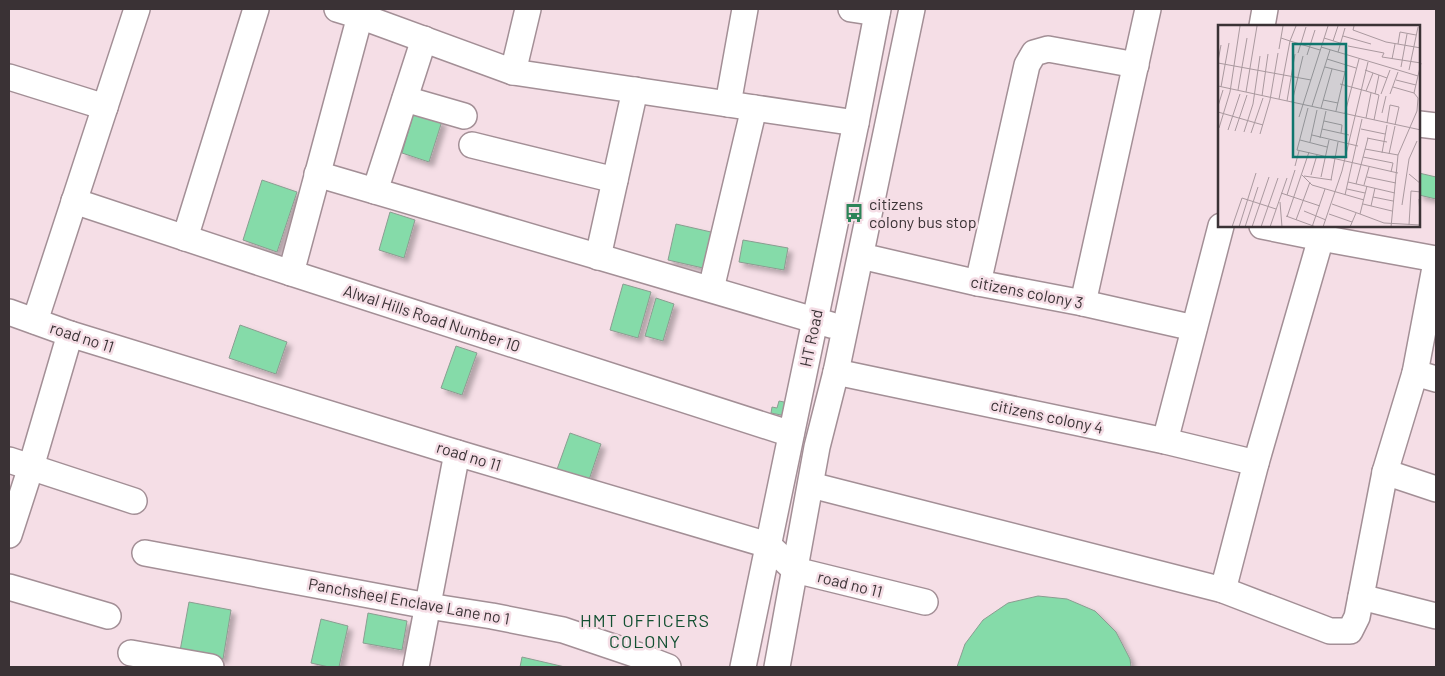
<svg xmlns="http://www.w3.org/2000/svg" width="1445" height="676" font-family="Barlow,sans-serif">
  <defs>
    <filter id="shadow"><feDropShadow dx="4.5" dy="4.5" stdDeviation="2.5" flood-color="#0004"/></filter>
  </defs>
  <rect width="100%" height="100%" fill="#f5dee6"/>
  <!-- building -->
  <g fill="#85dba9" stroke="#8b9d91" filter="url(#shadow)">
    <path d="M414,112L442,121L429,162L402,153Z"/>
    <path d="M1419,173L1436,177V199L1419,195Z"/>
    <path d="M262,180L297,192L277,252L243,240Z"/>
    <path d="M390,212L415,220L404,258L379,250Z"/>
    <path d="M676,224L711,232L703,268L668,260Z"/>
    <path d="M743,240L788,248L784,270L739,262Z"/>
    <path d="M623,284L651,292L638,338L610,330Z"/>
    <path d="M656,298L674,304L663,341L645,336Z"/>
    <path d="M240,325L287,342L276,374L229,358Z"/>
    <path d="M456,346L477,353L462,395L441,388Z"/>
    <path d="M779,401L794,404L791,417L771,413L772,407L777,408Z"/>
    <path d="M570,433L601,444L587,486L555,475Z"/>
    <path d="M1038,596L1067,599L1095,611L1116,632L1130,659L1131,667H957L965,644L983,620L1008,603Z"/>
    <path d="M189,602L231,610L223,659L180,651Z"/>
    <path d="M368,613L407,621L402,650L363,643Z"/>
    <path d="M321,619L348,626L339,667H329L311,663Z"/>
    <path d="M522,657L565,667H520Z"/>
  </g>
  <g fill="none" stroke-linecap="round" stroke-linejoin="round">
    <!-- minor casing -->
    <g stroke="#a38f96" stroke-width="28">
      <g id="minor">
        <path d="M851,9L877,13"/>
        <path d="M360,16L513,72L856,123"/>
        <path d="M1262,26L1265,9"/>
        <path d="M513,72L528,9"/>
        <path d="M9,77L105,107"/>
        <path d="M405,99L464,116"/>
        <path d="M728,104L745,9"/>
        <path d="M1419,124L1436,126"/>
        <path d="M472,145L615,180"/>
        <path d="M317,174L831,325"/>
        <path d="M375,191L424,39"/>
        <path d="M74,201L291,273L791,434"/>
        <path d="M1262,226L1321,238L1436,259"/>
        <path d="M185,238L256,9"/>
        <path d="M861,256L978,283L1083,303L1194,328"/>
        <path d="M598,257L635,90"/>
        <path d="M291,273L360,16L337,9"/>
        <path d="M978,283L1027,65L1034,53L1048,49L1136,65"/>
        <path d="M711,289L754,108"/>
        <path d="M1083,303L1148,9"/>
        <path d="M9,312L70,334L457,453L768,545L795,570L925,602"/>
        <path d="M35,321L137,9"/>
        <path d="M836,372L1165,441L1256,463"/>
        <path d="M1415,373L1436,379"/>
        <path d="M1165,441L1221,226"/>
        <path d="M9,460L134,501"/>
        <path d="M1385,472L1436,489"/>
        <path d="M811,485L1223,590L1330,631H1350L1357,617L1385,472L1415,373L1436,262"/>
        <path d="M9,535L31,467L70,334"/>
        <path d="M145,553L428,606L492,616L563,630L637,655L668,667"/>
        <path d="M9,587L108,616"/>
        <path d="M1223,590L1256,463L1321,238"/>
        <path d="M1361,597L1436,616"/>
        <path d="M131,653L211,667"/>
        <path d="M416,667L457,453"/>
        <path d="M743,667L856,123L878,9"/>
        <path d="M777,667L817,447L836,372L912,9"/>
      </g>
    </g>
    <!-- minor -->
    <use href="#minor" stroke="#fff" stroke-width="25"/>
  </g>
  <!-- icons -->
  <defs>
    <g id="bus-bare" transform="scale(1.5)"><path d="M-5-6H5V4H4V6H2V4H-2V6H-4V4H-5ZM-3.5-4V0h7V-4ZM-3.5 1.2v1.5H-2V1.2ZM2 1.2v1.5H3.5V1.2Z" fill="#2d8458" stroke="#f5dee6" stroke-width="2.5" paint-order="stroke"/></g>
  </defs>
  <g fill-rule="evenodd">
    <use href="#bus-bare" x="854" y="213"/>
  </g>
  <g text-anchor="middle" stroke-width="5" stroke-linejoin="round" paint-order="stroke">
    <!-- poi labels -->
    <g font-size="16" fill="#3a3235" stroke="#f5dee6" text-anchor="start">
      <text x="869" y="210">citizens<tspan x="869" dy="18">colony bus stop</tspan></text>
    </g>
    <!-- street labels -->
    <g font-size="16" fill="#3a3235" stroke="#f5dee6">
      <text transform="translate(1027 292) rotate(11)" y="6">citizens colony 3</text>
      <text transform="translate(432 318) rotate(18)" y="6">Alwal Hills Road Number 10</text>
      <text transform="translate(82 337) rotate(18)" y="6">road no 11</text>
      <text transform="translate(811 338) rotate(-78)" y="6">HT Road</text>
      <text transform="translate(1047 416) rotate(12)" y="6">citizens colony 4</text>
      <text transform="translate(469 456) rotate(17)" y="6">road no 11</text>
      <text transform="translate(850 584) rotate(14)" y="6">road no 11</text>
      <text transform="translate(409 601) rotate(10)" y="6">Panchsheel Enclave Lane no 1</text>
    </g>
    <!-- neighbourhood labels -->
    <g font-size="18" letter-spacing="1" fill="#124f31" stroke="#f5dee6">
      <text x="645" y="627">HMT OFFICERS<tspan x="645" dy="21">COLONY</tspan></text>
    </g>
  </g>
  <!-- overview -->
  <g transform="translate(1218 25)">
    <rect width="202" height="202" fill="#f5dee6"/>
    <path fill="none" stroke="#aa999f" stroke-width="1" d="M136,1L135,5L168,17L203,23M125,11L153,19M63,13L72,16L78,1M106,13L122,18M115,16L120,1M180,19L182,7L198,10M130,21L166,28L164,32L203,38M103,22L200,51M61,24L65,1M120,27L127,3M80,28L88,2M89,30L97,5M109,34L138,43M174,34L177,19M0,36L3,20M0,38L93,55M107,42L127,47L129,40M183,42L189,9M147,45L169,53M191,45L200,2M178,55L198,60M122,59L148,66L155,48M0,61L203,105M3,62L11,18M175,62L196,68M20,65L29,13M148,66L161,70L156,95M28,67L39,1M157,69L161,50M163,69L172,45M172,69L180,47M44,71L50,29M61,74L72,16L102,25M105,75L120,78M69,76L77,29M74,77L85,31M0,81L5,65M94,81L112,25M90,83L79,125L180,148M103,83L114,44M118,86L127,47M0,87L45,100M127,88L141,34M164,88L168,71M81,92L110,1M148,93L153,68M106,96L124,100L123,108M169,98L172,80L181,82L177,100M1,103L12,67L22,1M104,104L131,110M143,104L167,109M10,105L22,69M17,106L29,70M26,107L35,79L42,31M33,108L45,73M42,109L52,75L60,28M94,110L140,121M102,113L108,86M149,113L169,117M82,115L109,122M92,117L99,85M147,124L180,130M164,128L169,100M171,129L177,101M145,132L175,138L173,147M77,141L81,126M191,149L203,159M84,150L94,160L146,175M93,150L99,130M86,151L114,155M103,152L111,115M149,152L178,158M113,155L120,117M130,157L177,168M138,159L150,113M146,160L151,142M149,161L142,189L166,198L203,200M129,164L147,168M63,168L102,181M69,170L77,145M127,170L144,94M155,172L175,176M201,174L202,190M62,177L64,202M114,179L142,189M145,179L174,186M184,180L191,134L199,116M153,181L157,163M86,186L108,195M111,189L134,197M68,191L98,202M69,192L91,127M78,195L92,157M191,200L193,166L203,167M14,202L24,173L58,184M21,202L38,148M27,202L40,162M34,202L51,152M43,202L60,153M52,202L69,153M94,202L107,164M105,202L124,146L150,37M132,202L138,188M173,202L180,130L199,86L200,73L196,68L203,38"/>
    <path fill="#0f766e" fill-opacity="0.15" stroke="#0f766e" stroke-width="2.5" d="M75,19H128V132H75Z"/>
    <rect width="202" height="202" fill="none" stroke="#3a3235" stroke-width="2.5"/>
  </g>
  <!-- border -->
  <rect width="1445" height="676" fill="none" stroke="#3a3235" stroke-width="20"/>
</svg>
